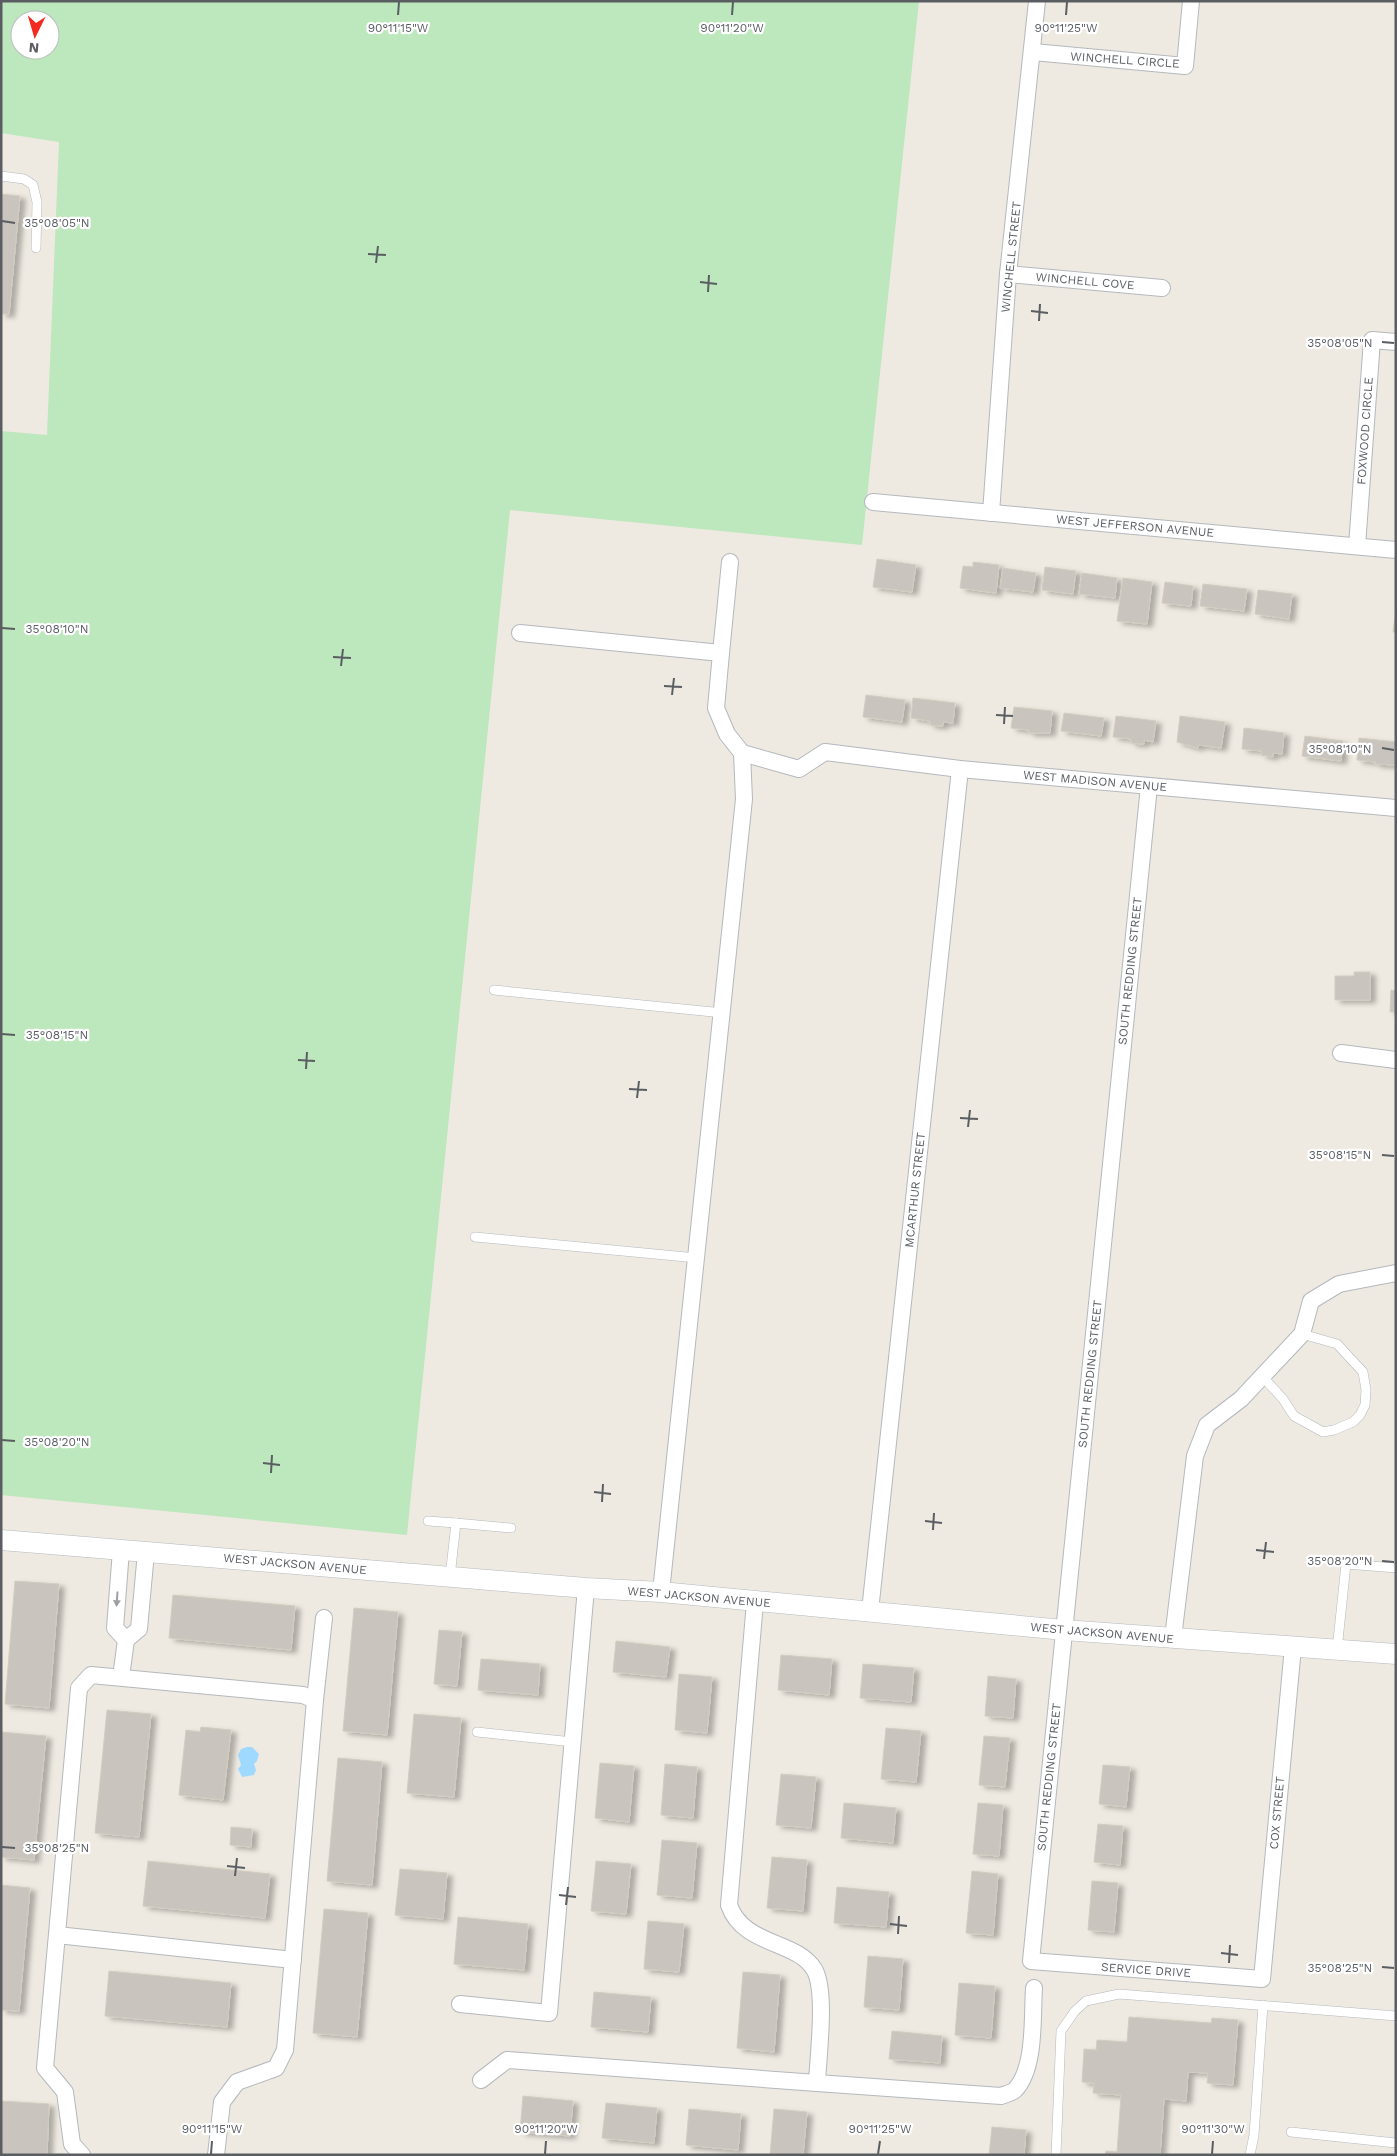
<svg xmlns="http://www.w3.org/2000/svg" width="1397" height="2156" font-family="'Work Sans',sans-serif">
  <defs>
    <filter id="shadow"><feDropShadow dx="5.5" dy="3" stdDeviation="2.5" flood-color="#0004"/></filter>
  </defs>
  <rect width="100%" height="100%" fill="#eeeae1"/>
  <!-- green -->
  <path fill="#bde7bc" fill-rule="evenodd" d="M1,1H919L862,545L510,510L407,1535L1,1495V431L47,435L59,142L1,133ZM20,20H50V50H20Z"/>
  <!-- water -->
  <path fill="#a0d9ff" d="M247,1747H252L259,1754L257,1761L254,1764L256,1770L254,1775L242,1777L238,1769L241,1765L238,1755L241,1749Z"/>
  <!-- building -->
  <g fill="#c9c5be" stroke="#d3ccbf" filter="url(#shadow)">
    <path d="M1,194L20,196L9,314H1Z"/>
    <path d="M877,559L916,565L912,592L873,587Z"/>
    <path d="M973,562L999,565L996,593L960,588L963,566L973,567Z"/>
    <path d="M1045,567L1076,571L1073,594L1042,590Z"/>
    <path d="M1003,568L1036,573L1033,592L1000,588Z"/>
    <path d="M1082,573L1117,578L1115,598L1079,594Z"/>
    <path d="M1123,578L1152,582L1147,624L1117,621Z"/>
    <path d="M1165,582L1193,586L1191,606L1162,603Z"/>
    <path d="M1203,584L1247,589L1244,611L1200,606Z"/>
    <path d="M1258,590L1292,594L1289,619L1255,614Z"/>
    <path d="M1396,609V632H1393Z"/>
    <path d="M866,695L905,700L902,722L863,717Z"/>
    <path d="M913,698L955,703L953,723L943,722V726L930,725V721L911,718Z"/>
    <path d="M1014,707L1052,711L1050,733H1029V730L1011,728Z"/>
    <path d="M1064,713L1104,718L1101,736L1061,731Z"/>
    <path d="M1116,716L1156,721L1153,742L1144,740V744L1131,743V739L1113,737Z"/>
    <path d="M1180,716L1225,722L1221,748L1199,745L1198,748L1177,742Z"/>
    <path d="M1244,728L1284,733L1282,754L1273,753V757L1261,755L1262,751L1242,749Z"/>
    <path d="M1305,736L1343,741L1341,761L1302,756Z"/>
    <path d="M1359,738L1396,742V765L1375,764L1376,762L1357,760Z"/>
    <path d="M1354,972H1370V1000H1335V976H1354Z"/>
    <path d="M1391,990L1396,991V1012H1390Z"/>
    <path d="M15,1581L59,1584L49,1708L5,1704Z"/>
    <path d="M173,1595L295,1606L291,1650L169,1638Z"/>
    <path d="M354,1608L398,1612L387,1735L343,1731Z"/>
    <path d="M439,1630L462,1632L457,1686L434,1684Z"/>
    <path d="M616,1641L670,1647L666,1677L613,1672Z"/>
    <path d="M781,1655L832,1659L829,1695L778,1690Z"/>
    <path d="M481,1659L540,1664L538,1695L478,1690Z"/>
    <path d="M863,1664L914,1668L911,1702L860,1698Z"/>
    <path d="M679,1674L712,1677L707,1733L675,1730Z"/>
    <path d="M988,1676L1016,1679L1013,1718L985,1716Z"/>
    <path d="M107,1710L151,1714L139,1837L95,1833Z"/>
    <path d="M414,1714L461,1718L454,1797L407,1793Z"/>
    <path d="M201,1727L231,1730L223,1800L179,1795L186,1730L200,1732Z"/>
    <path d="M886,1728L921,1731L916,1782L881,1779Z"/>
    <path d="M1,1732L46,1736L34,1860L1,1857Z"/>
    <path d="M984,1736L1010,1738L1005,1787L979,1785Z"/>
    <path d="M338,1758L382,1762L372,1885L327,1881Z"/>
    <path d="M600,1763L634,1766L629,1822L595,1818Z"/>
    <path d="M665,1764L697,1767L693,1818L661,1815Z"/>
    <path d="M1103,1765L1130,1767L1126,1807L1099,1804Z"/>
    <path d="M781,1774L816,1777L811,1828L776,1825Z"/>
    <path d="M844,1803L896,1808L893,1843L841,1838Z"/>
    <path d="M978,1803L1003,1805L999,1856L973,1854Z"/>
    <path d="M1098,1824L1123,1826L1120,1865L1094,1862Z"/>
    <path d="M231,1827L252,1829L251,1847L230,1845Z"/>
    <path d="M662,1840L697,1843L692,1898L657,1895Z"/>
    <path d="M772,1857L807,1860L803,1911L767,1908Z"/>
    <path d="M148,1861L270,1874L265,1918L143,1906Z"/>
    <path d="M596,1861L631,1864L626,1914L591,1911Z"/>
    <path d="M400,1869L447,1873L443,1919L395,1915Z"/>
    <path d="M972,1871L998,1874L993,1935L966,1933Z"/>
    <path d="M1092,1881L1118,1883L1114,1932L1088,1930Z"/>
    <path d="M1,1885L30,1888L19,2011L1,2010Z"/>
    <path d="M837,1887L889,1892L886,1927L834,1923Z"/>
    <path d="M324,1909L368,1913L357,2037L313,2033Z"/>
    <path d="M458,1917L528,1924L524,1970L454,1964Z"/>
    <path d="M648,1921L684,1924L679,1972L644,1969Z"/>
    <path d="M868,1956L903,1959L899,2010L864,2007Z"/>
    <path d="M109,1971L231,1983L227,2027L105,2016Z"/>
    <path d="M743,1972L780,1975L774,2052L737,2048Z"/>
    <path d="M959,1983L995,1986L991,2038L955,2035Z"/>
    <path d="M594,1992L651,1997L648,2032L591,2027Z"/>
    <path d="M1129,2017L1211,2023L1212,2018L1238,2020L1233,2085L1207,2083L1208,2073L1188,2072L1186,2101L1164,2099L1160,2155H1105L1106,2151L1117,2152L1121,2095L1093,2093L1094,2083L1082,2082L1084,2049L1096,2050L1097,2040L1127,2042Z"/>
    <path d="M892,2031L942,2036L940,2063L889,2059Z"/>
    <path d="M523,2096L573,2101L570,2136L520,2132Z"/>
    <path d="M1,2101L49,2104L47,2155H1Z"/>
    <path d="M606,2103L657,2108L654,2143L602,2138Z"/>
    <path d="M689,2109L741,2114L738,2150L686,2145Z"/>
    <path d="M774,2109L807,2112L803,2155H770Z"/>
    <path d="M992,2127L1026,2130L1024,2155H989Z"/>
  </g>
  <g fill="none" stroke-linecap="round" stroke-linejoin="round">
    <!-- service casing -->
    <g stroke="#b4b8bd" stroke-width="10">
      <g id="service">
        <path d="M1,176L24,179L33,185L37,202L36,248"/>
        <path d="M494,990L723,1013"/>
        <path d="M475,1237L697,1258"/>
        <path d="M1262,1376L1283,1399L1294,1416L1323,1432L1334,1430L1353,1422L1360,1415L1365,1405L1366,1390L1363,1372L1337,1344L1302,1334"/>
        <path d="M428,1521L456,1523"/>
        <path d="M450,1577L456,1523L511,1528"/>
        <path d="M1337,1650L1346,1564L1396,1568"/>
        <path d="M477,1732L573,1742"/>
        <path d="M1291,2132L1396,2143"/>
        <path d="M1056,2155L1061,2031L1075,2011L1086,2001L1119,1994L1396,2016"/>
        <path d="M1250,2155L1254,2135L1263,2005"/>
      </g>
    </g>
    <!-- minor casing -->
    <g stroke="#b4b8bd" stroke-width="18">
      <g id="minor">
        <path d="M1033,52L1185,66L1191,1"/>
        <path d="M1008,274L1162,288"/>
        <path d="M873,502L1396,550"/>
        <path d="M991,513L1008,274L1037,1"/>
        <path d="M1357,546L1372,340L1396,342"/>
        <path d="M520,633L721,653L716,708L727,734L742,753L744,799L661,1592"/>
        <path d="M721,653L730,562"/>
        <path d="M742,753L799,769L825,752L960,769L1396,808"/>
        <path d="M1149,786L1031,1961L1262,1979L1293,1647"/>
        <path d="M1341,1053L1396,1060"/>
        <path d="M121,1550L115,1628L126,1640L139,1629L146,1552"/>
        <path d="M870,1611L960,769"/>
        <path d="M1173,1638L1195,1456L1207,1425L1241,1399L1302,1334L1311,1301L1339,1284L1396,1273"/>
        <path d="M121,1677L126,1640"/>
        <path d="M315,1700L324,1618"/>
        <path d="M57,1935L293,1960"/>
        <path d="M460,2004L549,2013L586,1588"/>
        <path d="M481,2080L507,2060L817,2083C818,2056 827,1990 814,1969C796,1940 743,1946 729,1905L755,1602"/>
        <path d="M817,2083L1001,2096C1005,2094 1012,2093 1015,2090C1036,2068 1032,2016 1034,1988"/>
        <path d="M82,2155L72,2144L65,2092L45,2068L79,1688L91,1675L303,1695L315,1700L285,2050L276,2068L237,2082L222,2102L216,2155"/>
      </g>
    </g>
    <!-- tertiary casing -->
    <g stroke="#b4b8bd" stroke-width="21">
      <path id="tertiary" d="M1,1540L586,1588L661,1592L1064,1630L1396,1654"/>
    </g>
    <!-- service -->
    <use href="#service" stroke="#fff" stroke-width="9"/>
    <!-- minor -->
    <use href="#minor" stroke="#fff" stroke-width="16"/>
    <!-- tertiary -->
    <use href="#tertiary" stroke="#fff" stroke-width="20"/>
  </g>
  <!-- one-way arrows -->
  <defs><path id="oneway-solid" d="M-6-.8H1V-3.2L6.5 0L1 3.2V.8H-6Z" transform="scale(1.25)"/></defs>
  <use fill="#9c9ea1" href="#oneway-solid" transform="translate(117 1599) rotate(94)"/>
  <!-- ticks -->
  <path fill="none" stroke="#5a5e63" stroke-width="2" d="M398,15L399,2M732,15L733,2M1066,15L1067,2M2,221L15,223M368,254L386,255M376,263L378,246M700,282L717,284M708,292L709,275M1031,311L1048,313M1039,321L1040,304M1382,342L1394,343M2,628L15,629M333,657L351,658M341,666L343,649M664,686L682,687M672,695L674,678M996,715L1013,716M1004,724L1005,707M1382,748L1394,750M2,1034L15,1035M298,1060L315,1061M306,1069L307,1052M629,1089L647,1090M637,1098L639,1081M960,1118L978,1119M968,1127L970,1110M1382,1155L1394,1156M2,1440L15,1441M263,1463L280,1465M271,1473L272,1455M594,1492L611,1494M602,1502L603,1484M925,1521L942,1523M933,1530L934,1513M1256,1550L1274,1552M1264,1559L1266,1542M1382,1561L1394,1562M2,1847L15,1848M227,1866L245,1868M235,1876L237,1858M559,1895L576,1897M566,1905L568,1887M890,1924L907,1926M898,1934L899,1916M1221,1953L1238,1955M1229,1963L1230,1945M1382,1967L1394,1968M211,2154L212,2141M545,2154L546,2141M878,2154L880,2141M1212,2154L1213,2141"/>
  <g text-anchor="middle" stroke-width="4.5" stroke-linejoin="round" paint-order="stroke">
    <!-- street labels -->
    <g font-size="12" fill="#5a5e63" stroke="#fff">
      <text transform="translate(1125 60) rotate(4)" y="4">WINCHELL CIRCLE</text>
      <text transform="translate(1011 257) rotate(-84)" y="4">WINCHELL STREET</text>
      <text transform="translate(1085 281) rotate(5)" y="4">WINCHELL COVE</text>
      <text transform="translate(1365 431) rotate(-86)" y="4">FOXWOOD CIRCLE</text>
      <text transform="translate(1135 526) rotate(5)" y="4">WEST JEFFERSON AVENUE</text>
      <text transform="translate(1095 781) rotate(5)" y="4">WEST MADISON AVENUE</text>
      <text transform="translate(1130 971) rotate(-84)" y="4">SOUTH REDDING STREET</text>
      <text transform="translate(915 1190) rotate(-84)" y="4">MCARTHUR STREET</text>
      <text transform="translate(1090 1374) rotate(-84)" y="4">SOUTH REDDING STREET</text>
      <text transform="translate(295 1564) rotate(5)" y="4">WEST JACKSON AVENUE</text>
      <text transform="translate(699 1597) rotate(5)" y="4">WEST JACKSON AVENUE</text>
      <text transform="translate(1102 1633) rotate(5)" y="4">WEST JACKSON AVENUE</text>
      <text transform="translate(1049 1777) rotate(-84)" y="4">SOUTH REDDING STREET</text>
      <text transform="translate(1277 1813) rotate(-85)" y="4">COX STREET</text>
      <text transform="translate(1146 1970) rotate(4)" y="4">SERVICE DRIVE</text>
    </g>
  </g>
  <g font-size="12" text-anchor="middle" fill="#5a5e63" stroke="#fff" stroke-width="4.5" stroke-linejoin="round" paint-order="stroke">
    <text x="398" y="32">90°11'15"W</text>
    <text x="732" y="32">90°11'20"W</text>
    <text x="1066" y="32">90°11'25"W</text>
    <text x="57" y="227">35°08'05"N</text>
    <text x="1340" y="347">35°08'05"N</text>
    <text x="57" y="633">35°08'10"N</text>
    <text x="1340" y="753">35°08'10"N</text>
    <text x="57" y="1039">35°08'15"N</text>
    <text x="1340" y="1159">35°08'15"N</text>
    <text x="57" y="1446">35°08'20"N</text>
    <text x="1340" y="1565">35°08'20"N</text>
    <text x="57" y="1852">35°08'25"N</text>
    <text x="1340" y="1972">35°08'25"N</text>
    <text x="212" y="2133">90°11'15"W</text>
    <text x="546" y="2133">90°11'20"W</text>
    <text x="880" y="2133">90°11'25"W</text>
    <text x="1213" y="2133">90°11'30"W</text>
  </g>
  <!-- border -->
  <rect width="1397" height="2156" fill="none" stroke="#5a5e63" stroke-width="5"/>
  <!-- north arrow -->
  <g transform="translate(35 35) rotate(185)"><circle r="24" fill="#ffffff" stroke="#bdbfc1"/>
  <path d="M0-4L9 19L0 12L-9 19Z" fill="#f32a22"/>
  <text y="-8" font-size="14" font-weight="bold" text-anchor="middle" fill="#5a5e63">N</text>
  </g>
</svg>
